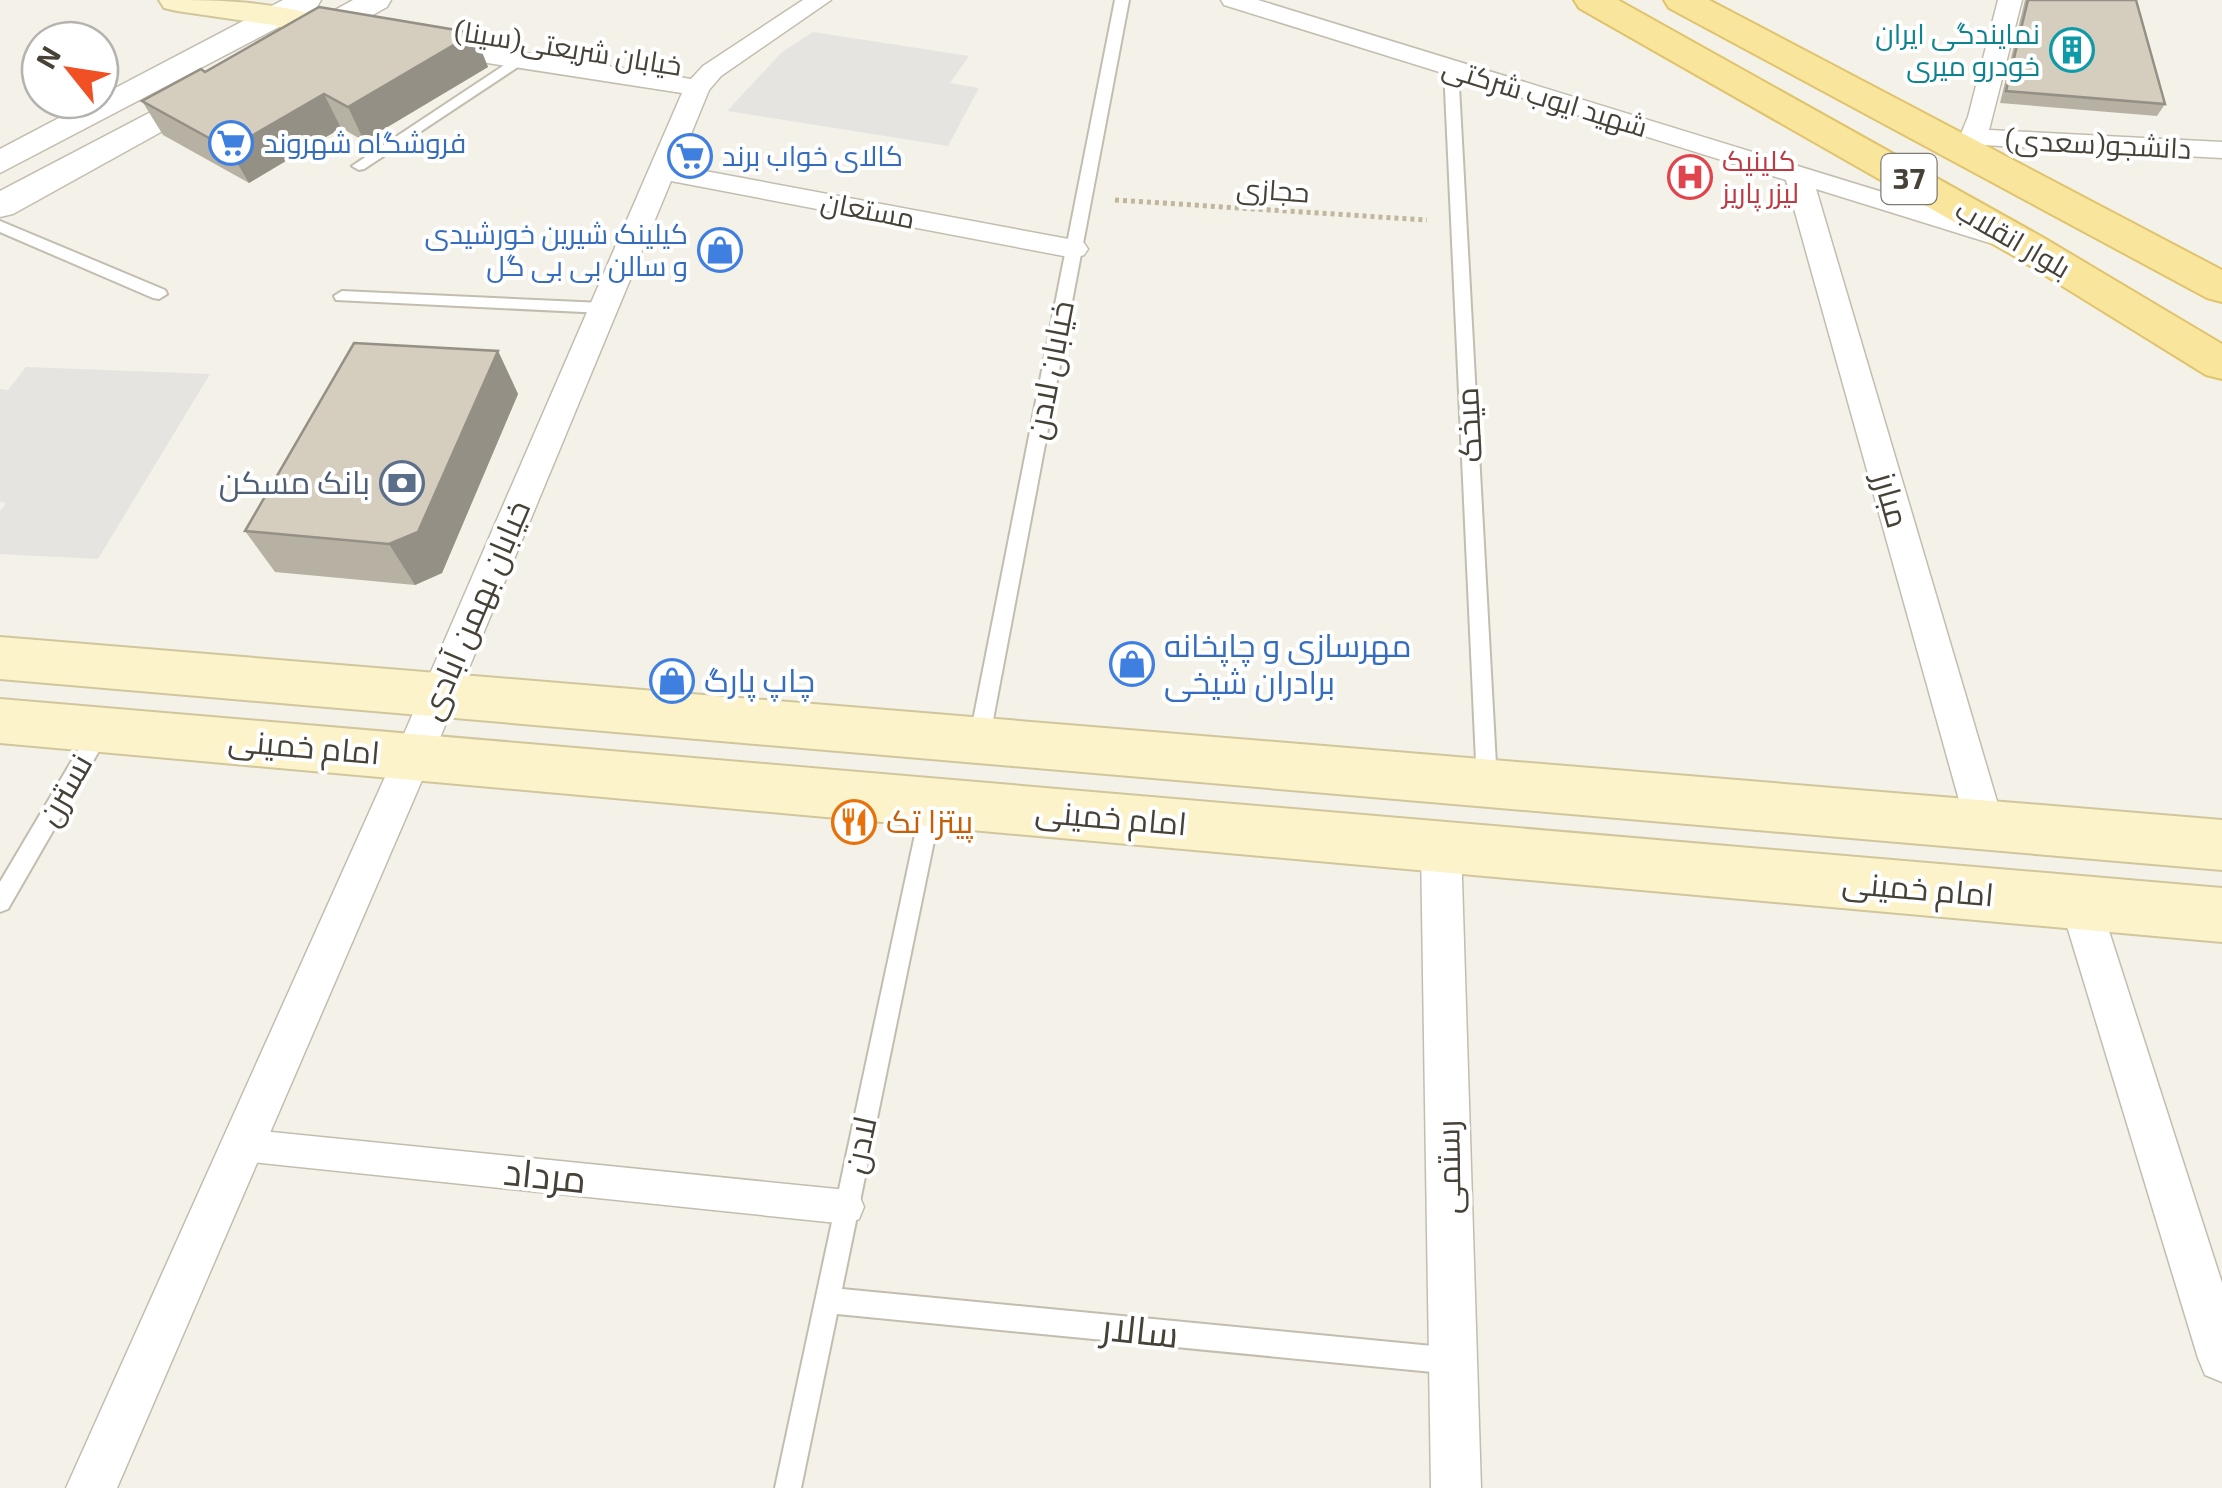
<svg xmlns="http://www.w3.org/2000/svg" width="2222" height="1488" font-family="'Exo 2',Cairo,sans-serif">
  <rect width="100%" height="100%" fill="#f4f1e9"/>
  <!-- parking -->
  <g fill="#e6e4e1">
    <path d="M813,32L969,56L950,83L979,88L948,146L727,111L782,52Z"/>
    <path d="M26,367L210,374L98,559L0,554V511L6,503L0,502V389L8,390Z"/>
  </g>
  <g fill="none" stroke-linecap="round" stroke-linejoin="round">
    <!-- service casing -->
    <g stroke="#c2bdaf" stroke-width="4">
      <g id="service">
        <path d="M1115,0H1129L989,741L986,747H972L969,741Z"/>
        <path d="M515,58L527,61L364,169L359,170L352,166Z"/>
        <path d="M1451,64L1458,68L1497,783L1494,789L1487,792L1480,789L1477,783L1444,68Z"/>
        <path d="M0,221L165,290L167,294L159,299L153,298L0,232Z"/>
        <path d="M342,291L603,303L611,308L603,313L336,300L334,296Z"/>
        <path d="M100,723L107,725L110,731L107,737L8,909L0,912V882L93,725Z"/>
        <path d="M932,793L939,796L942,802L842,1289L1453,1348L1462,1352L1466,1361L1462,1370L1453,1374L837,1314L801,1488H775L922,802L925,796Z"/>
      </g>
    </g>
    <!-- pedestrian casing -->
    <g stroke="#c2bdaf" stroke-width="3">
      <path id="pedestrian" d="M242,1129L847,1190L859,1195L864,1207L859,1219L847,1224L242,1161L230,1156L226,1145L230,1134Z"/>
    </g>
    <!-- minor casing -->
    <g stroke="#c2bdaf" stroke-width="3">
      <g id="minor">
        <path d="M803,0H831L721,76L709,90L678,166L1074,240L1084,243L1088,249L1084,255L1074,258L671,181L432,757L117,1488H66L394,757L682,93L436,55L423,47L436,39L691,79L703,66Z"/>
        <path d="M1221,0H1258L2019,234L2023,240L2019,246L2009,249L1816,189L2004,825L1999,837L1985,842L1971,837L1966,825L1786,180L1224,5Z"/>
        <path d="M1998,0H2022L1989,130L2222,142V158L1983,145L1977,159H1957L1953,153L1968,117Z"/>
        <path d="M1441,829L1455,834L1461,846L1481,1488H1431L1421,846L1427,834Z"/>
        <path d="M2080,885L2094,890L2100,903L2222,1283V1382L2205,1375L2198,1358L2060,903L2066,890Z"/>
      </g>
    </g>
    <!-- tertiary casing -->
    <g stroke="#c2bdaf" stroke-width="3">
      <g id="tertiary">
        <path d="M283,0H321L317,7L0,173V149L93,100H100V96Z"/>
        <path d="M353,0H391L387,7L308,51H286L281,44L286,37Z"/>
        <path d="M212,80L224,83L228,90L224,97L13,214L0,217V191Z"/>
      </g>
    </g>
    <!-- secondary casing -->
    <g stroke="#d1c69b" stroke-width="4">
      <g id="secondary">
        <path d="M159,0C230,0 269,1 338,21L343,29L338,37L325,40L273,25L177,11L164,8Z"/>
        <path d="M0,637L2222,820V870L0,679Z"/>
        <path d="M0,699L2222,888V942L0,743Z"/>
      </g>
    </g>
    <!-- primary casing -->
    <g stroke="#dfc46c" stroke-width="4">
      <g id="primary">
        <path d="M1574,0H1618L2044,238L2222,344V379L2206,375L2014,256L1579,8Z"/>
        <path d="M1664,0H1709L2222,270V302L2207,298L1669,8Z"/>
      </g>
    </g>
    <!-- path -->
    <path stroke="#c0b69e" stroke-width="5" stroke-dasharray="4 4" stroke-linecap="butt" d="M1115,200L1427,220"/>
    <!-- service -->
    <use href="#service" fill="#fff" fill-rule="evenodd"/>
    <!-- pedestrian -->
    <use href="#pedestrian" fill="#fff" fill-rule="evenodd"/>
    <!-- minor -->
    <use href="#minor" fill="#fff" fill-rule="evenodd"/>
    <!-- tertiary -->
    <use href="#tertiary" fill="#fff" fill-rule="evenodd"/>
    <!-- secondary -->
    <use href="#secondary" fill="#fcf3cb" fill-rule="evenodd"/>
    <!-- primary -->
    <use href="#primary" fill="#fae59d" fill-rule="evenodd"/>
  </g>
  <!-- wall -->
  <g fill="#b7b1a4">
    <path d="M2025,0H2136L2165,104L2157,116L2000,103Z"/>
    <path d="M474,33L488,67L364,141L341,128L249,183L163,135L142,101L205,72Z"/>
    <path d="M498,351L518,394L442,573L415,585L275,572L245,531Z"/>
  </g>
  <!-- shaded-wall -->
  <g fill="#959086">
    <path d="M474,33L488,67L364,141L348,107Z"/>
    <path d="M324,94L341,128L249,183L229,149Z"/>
    <path d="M498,351L518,394L442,573L415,585L389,544Z"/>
  </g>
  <!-- building -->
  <g fill="#d5cebf" stroke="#959086" stroke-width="2.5">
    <path d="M2028,0H2136L2165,104L2006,91Z"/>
    <path d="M319,7L474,33L348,107L324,94L229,149L142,101L201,69L205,72Z"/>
    <path d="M354,343L498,351L418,532L389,544L245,531Z"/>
  </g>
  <!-- icons -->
  <defs>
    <g id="building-ring" transform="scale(2.25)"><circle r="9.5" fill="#fff" stroke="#0f9aa8" stroke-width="1.5"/><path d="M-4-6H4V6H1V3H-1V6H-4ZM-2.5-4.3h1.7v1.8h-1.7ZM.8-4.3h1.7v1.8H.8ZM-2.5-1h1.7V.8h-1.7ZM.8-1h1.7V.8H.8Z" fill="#0f9aa8"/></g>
    <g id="supermarket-ring" transform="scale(2.25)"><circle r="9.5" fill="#fff" stroke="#3f7fe0" stroke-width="1.5"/><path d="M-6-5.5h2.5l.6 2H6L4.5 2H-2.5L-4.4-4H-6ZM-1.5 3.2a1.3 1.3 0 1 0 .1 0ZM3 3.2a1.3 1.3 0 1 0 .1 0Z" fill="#3f7fe0"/></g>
    <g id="hospital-ring" transform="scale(2.25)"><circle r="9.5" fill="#fff" stroke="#e0444e" stroke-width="1.5"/><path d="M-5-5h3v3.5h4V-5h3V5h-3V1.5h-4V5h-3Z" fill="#e0444e"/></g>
    <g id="shop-ring" transform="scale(2.25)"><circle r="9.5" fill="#fff" stroke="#3f7fe0" stroke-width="1.5"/><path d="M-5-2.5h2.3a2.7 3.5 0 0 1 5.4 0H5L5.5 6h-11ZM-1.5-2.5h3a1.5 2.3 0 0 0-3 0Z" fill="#3f7fe0"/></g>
    <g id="bank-ring" transform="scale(2.25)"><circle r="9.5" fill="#fff" stroke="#5c6f8a" stroke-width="1.5"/><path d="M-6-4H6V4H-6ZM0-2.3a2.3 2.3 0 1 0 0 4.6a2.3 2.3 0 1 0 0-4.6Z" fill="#5c6f8a"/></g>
    <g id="restaurant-ring" transform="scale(2.25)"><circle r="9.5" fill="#fff" stroke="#e8710a" stroke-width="1.5"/><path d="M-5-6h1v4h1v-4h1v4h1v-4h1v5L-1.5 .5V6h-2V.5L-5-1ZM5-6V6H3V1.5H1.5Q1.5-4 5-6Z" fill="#e8710a"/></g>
  </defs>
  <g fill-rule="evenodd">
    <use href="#building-ring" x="2072" y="50"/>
    <use href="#supermarket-ring" x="231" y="143"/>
    <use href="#supermarket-ring" x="690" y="156"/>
    <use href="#hospital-ring" x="1690" y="177"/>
    <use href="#shop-ring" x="720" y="250"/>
    <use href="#bank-ring" x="402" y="483"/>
    <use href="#shop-ring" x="1132" y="664"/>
    <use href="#shop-ring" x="672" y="681"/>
    <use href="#restaurant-ring" x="854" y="822"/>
  </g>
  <g text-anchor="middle" stroke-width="8" stroke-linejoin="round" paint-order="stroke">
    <!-- far-culture labels -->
    <g font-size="28" fill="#0d838f" stroke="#fff" text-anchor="end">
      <text x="2040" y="44">نمایندگی ایران<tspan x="2040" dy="32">خودرو میری</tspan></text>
    </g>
    <!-- far-street labels -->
    <g font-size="28" fill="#474238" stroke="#fff">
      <text transform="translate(568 48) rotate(9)" y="10">خیابان شریعتی(سینا)</text>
      <text transform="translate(1545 97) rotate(17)" y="10">شهید ایوب شرکتی</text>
      <text transform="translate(2098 144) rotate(3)" y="10">دانشجو(سعدی)</text>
      <text transform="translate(1273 190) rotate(4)" y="10">حجازی</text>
      <text transform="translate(868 210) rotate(11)" y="10">مستعان</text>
      <text transform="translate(2013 239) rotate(30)" y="10">بلوار انقلاب</text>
    </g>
    <!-- far-shop labels -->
    <g font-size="28" fill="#366cbe" stroke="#fff" text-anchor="start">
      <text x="264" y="153">فروشگاه شهروند</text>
      <text x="722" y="166">کالای خواب برند</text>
      <text x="688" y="244" text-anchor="end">کیلینک شیرین خورشیدی<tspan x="688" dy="32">و سالن بی بی گل</tspan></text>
    </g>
    <!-- far-health labels -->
    <g font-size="28" fill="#be3a42" stroke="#fff" text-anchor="start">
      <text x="1722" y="171">کلینیک<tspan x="1722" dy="32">لیزر پاریز</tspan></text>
    </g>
    <!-- shield labels -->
    <rect fill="#fff" stroke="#7e7b74" stroke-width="2.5" x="1881.5" y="154" width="55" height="50" rx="8"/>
    <g font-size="30" font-weight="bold" fill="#474238">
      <text x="1909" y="189">37</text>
    </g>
    <!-- street labels -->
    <g font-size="32" fill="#474238" stroke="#fff">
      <text transform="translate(1050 370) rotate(-79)" y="11">خیابان لادن</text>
      <text transform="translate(1469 425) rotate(-93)" y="11">میخک</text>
      <text transform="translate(1891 500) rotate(74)" y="11">مبارز</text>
      <text transform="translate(475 610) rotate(-67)" y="11">خیابان بهمن آبادی</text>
      <text transform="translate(304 747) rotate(5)" y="11">امام خمینی</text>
      <text transform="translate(65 790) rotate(-60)" y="11">نسترن</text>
      <text transform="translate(1111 818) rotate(5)" y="11">امام خمینی</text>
      <text transform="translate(1918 889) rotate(5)" y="11">امام خمینی</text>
      <text transform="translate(860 1145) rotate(-78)" y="11">لادن</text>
      <text transform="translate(1449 1167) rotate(-91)" y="11">رستمی</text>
    </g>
    <!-- service labels -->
    <g font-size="32" fill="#4e5e75" stroke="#fff" text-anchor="end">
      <text x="370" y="494">بانک مسکن</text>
    </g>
    <!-- shop labels -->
    <g font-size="32" fill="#366cbe" stroke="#fff" text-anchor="start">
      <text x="1164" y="657">مهرسازی و چاپخانه<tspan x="1164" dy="37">برادران شیخی</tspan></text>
      <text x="704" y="692">چاپ پارگ</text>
    </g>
    <!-- food labels -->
    <g font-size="32" fill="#c56008" stroke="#fff" text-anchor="start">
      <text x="886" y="833">پیتزا تک</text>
    </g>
    <!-- near-street labels -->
    <g font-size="38" fill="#474238" stroke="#fff">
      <text transform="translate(545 1176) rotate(6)" y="13">مرداد</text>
      <text transform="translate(1140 1331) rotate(6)" y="13">سالار</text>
    </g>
  </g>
  <!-- north arrow -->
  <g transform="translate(70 70) rotate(300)"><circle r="48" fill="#ffffff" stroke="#b5b3af" stroke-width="2.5"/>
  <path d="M0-8L18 38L0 25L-18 38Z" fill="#f05024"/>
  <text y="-15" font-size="28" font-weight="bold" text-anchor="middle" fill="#474238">N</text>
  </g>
</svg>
